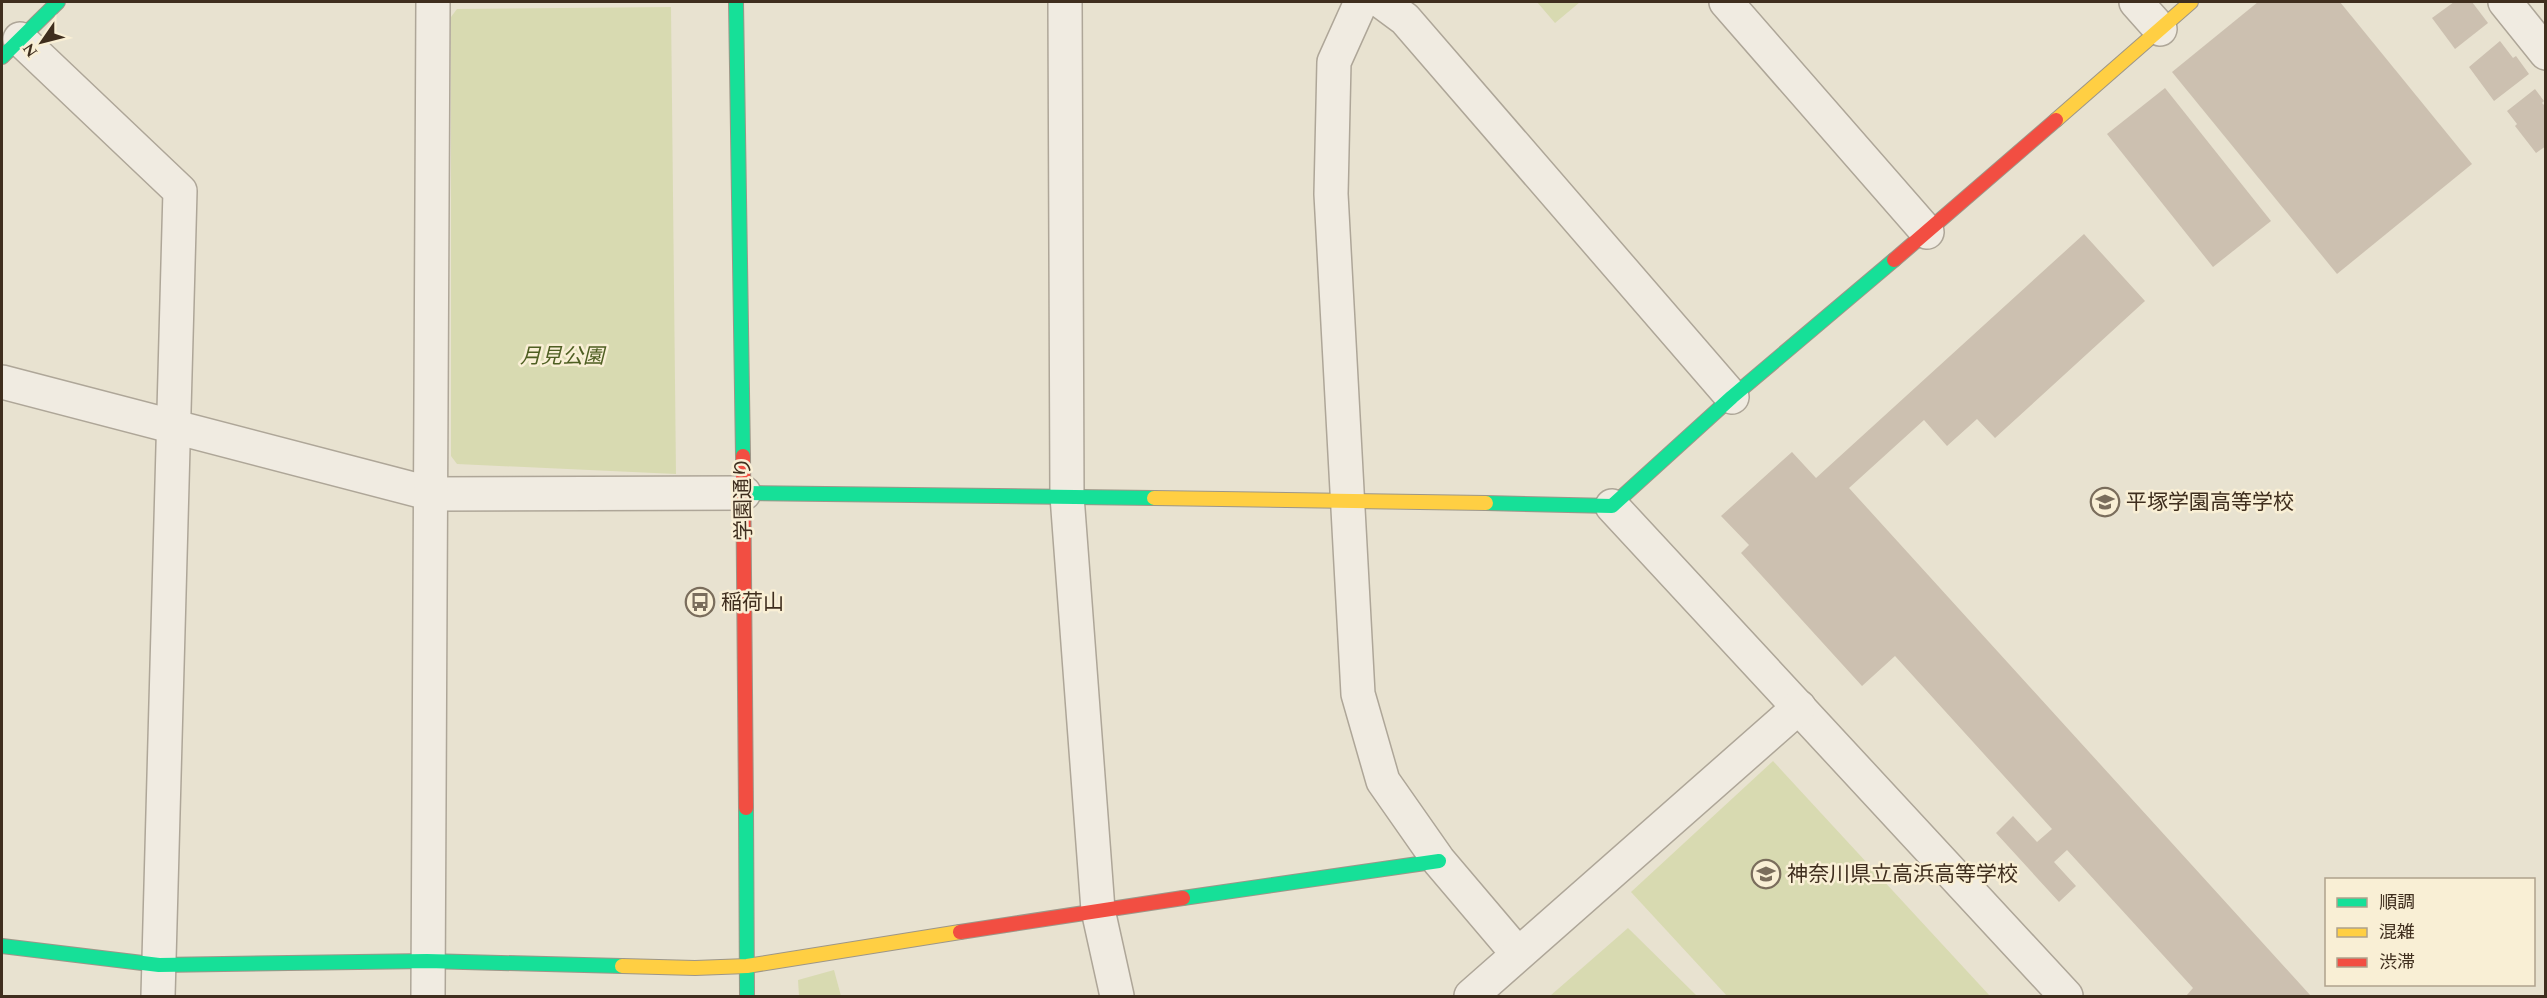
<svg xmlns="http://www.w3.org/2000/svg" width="2547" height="998" font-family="Spectral,'Noto Sans JP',serif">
  <rect width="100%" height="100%" fill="#e8e2d0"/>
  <!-- green -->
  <g fill="#d8dab1">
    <path d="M1537,2H1580L1555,23Z"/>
    <path d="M671,7L676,474L457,464L451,456V17L457,9Z"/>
    <path d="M1773,761L1990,996H1727L1631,892Z"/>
    <path d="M1628,928L1697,996H1550Z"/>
    <path d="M834,970L841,996H799L798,980Z"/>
  </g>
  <!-- building -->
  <g fill="#ccc0b0">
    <path d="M2258,2H2340L2472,164L2337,274L2172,72Z"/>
    <path d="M2454,2H2472L2488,23L2455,49L2432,18Z"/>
    <path d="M2500,41L2513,58L2516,56L2529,74L2494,101L2469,67Z"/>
    <path d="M2165,88L2271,221L2213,267L2107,134Z"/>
    <path d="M2535,89L2544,101L2542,103L2546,107V146L2536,153L2515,126L2517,124L2507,111Z"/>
    <path d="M2084,234L2145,301L1995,438L1977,419L1947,446L1924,420L1849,488L2311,996H2186L2193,988L2067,850L2054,862L2076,886L2059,902L1996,833L2013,816L2037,842L2052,829L1895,656L1862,686L1741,553L1749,545L1721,516L1792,452L1816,478Z"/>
  </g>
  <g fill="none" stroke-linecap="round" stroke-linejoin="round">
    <!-- street casing -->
    <g stroke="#aea698" stroke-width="36">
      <g id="street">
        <path d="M1065,2L1067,496L1098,910L1117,996"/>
        <path d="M1361,2L1334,62L1331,194L1358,694L1383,781L1439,861L1518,954"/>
        <path d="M1382,2L1405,19L1732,397"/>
        <path d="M1726,2L1927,232"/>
        <path d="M2136,2L2160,29"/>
        <path d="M2505,2L2546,53"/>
        <path d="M20,39L180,191L158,996"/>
        <path d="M2,382L432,494L744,493"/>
        <path d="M1612,506L2066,996"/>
        <path d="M428,996L433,2"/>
        <path d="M1471,996L1799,707"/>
      </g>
    </g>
    <!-- fast casing -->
    <g stroke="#9d9688" stroke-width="16">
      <g id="fast">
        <path d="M736,2L743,456"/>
        <path d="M2,57L58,2"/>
        <path d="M744,493L1154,498"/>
        <path d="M1486,503L1612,506L1732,397L1894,260"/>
        <path d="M746,808L747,996"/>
        <path d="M1183,898L1439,861"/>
        <path d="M2,946L159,965L427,961L622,966"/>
      </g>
    </g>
    <!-- slow casing -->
    <g stroke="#9d9688" stroke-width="16">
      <g id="slow">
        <path d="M2056,120L2191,2"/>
        <path d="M1154,498L1486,503"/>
        <path d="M622,966L695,968L747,966L960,932"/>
      </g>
    </g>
    <!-- jam casing -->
    <g stroke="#9d9688" stroke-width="16">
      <g id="jam">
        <path d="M1894,260L2056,120"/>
        <path d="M743,456L746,808"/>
        <path d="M960,932L1183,898"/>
      </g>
    </g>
    <!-- street -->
    <use href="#street" stroke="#f0ebe1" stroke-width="33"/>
    <!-- fast -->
    <use href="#fast" stroke="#16e098" stroke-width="14"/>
    <!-- slow -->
    <use href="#slow" stroke="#ffcf43" stroke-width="14"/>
    <!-- jam -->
    <use href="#jam" stroke="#f24e42" stroke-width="14"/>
  </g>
  <!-- icons -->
  <defs>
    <g id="school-ring" transform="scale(1.5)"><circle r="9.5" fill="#f9efd5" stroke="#7a6d5c" stroke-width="1.5"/><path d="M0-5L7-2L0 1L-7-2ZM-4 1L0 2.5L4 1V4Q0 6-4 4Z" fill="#7a6d5c"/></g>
    <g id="bus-ring" transform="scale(1.5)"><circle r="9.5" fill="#f9efd5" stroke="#7a6d5c" stroke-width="1.5"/><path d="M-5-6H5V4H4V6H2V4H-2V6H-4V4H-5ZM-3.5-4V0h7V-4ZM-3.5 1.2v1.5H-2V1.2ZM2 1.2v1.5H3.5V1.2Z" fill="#7a6d5c"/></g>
  </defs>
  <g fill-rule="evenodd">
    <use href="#school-ring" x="2105" y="502"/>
    <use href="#bus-ring" x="700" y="602"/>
    <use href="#school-ring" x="1766" y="874"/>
  </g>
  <g text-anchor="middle" stroke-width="5" stroke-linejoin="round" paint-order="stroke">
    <!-- park labels -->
    <g font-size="21" font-style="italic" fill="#4e5e22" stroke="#f9efd5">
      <text x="562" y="363">月見公園</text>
    </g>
    <!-- street labels -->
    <g font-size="21" fill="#3f2e1e" stroke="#f9efd5">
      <text transform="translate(743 499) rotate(-91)" y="7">学園通り</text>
    </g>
    <!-- poi labels -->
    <g font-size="21" fill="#3f2e1e" stroke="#f9efd5" text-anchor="start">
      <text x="2126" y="509">平塚学園高等学校</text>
      <text x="721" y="609">稲荷山</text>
      <text x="1787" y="881">神奈川県立高浜高等学校</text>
    </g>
  </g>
  <!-- border -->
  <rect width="2547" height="998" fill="none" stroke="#3f2e1e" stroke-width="6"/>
  <!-- legend -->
  <rect x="2325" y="878" width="210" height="108" fill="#f9efd5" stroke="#afa28c" stroke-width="1.5"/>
  <rect x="2337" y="898" width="30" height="9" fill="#16e098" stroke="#afa28c" stroke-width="1.5"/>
  <text x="2379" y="908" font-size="18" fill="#3f2e1e">順調</text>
  <rect x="2337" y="928" width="30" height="9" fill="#ffcf43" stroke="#afa28c" stroke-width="1.5"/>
  <text x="2379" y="938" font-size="18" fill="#3f2e1e">混雑</text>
  <rect x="2337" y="958" width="30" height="9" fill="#f24e42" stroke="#afa28c" stroke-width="1.5"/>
  <text x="2379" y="968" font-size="18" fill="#3f2e1e">渋滞</text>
  <!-- north arrow -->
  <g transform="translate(42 42) rotate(235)" stroke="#f9efd5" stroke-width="4.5" paint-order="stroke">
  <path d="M0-4.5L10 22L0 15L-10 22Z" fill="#3f2e1e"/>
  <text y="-9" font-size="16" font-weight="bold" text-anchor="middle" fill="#3f2e1e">N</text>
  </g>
</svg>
